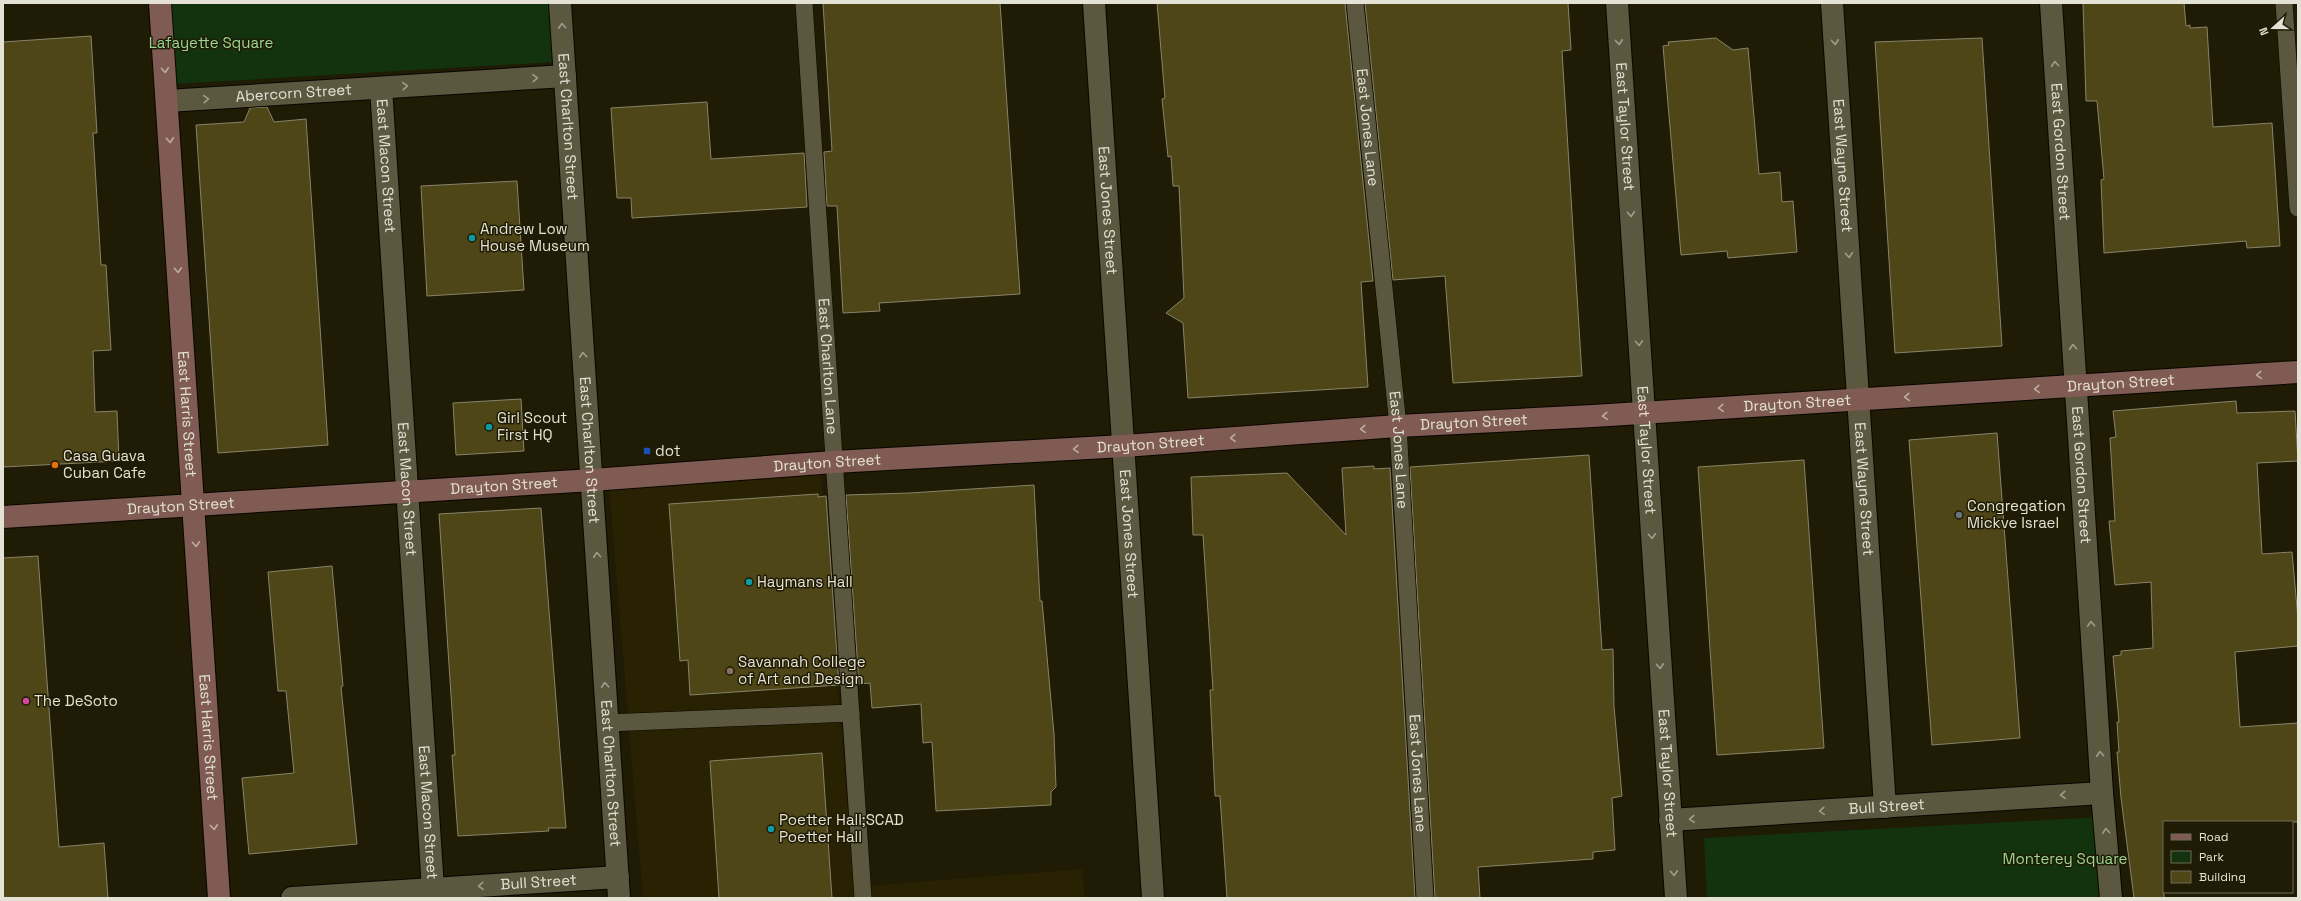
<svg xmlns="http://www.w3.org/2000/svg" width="2301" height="901" font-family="'Space Grotesk',sans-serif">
  <rect width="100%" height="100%" fill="#1f1b05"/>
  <!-- built -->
  <path fill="#282203" d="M819,456L854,887L1082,869L1085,898H643L608,473Z"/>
  <!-- green -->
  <g fill="#12330e">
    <path d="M169,3H550L554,62L174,84Z"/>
    <path d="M2103,817L2107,898H1707L1704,838Z"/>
  </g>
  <!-- building -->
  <g fill="#4e4616" stroke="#88846a">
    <path d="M823,3H1000L1020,294L879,303L880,311L843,313L837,206H827L824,152L832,151Z"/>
    <path d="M1157,3H1345L1373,281L1361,282L1368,387L1188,398L1183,323L1166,313L1184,298L1179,186H1173L1171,156L1168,157L1162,99L1165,98Z"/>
    <path d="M1365,3H1568L1571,50L1562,51L1582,376L1453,383L1445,276L1393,280Z"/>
    <path d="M2083,3H2184L2186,26L2190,25V28L2207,27L2213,127L2272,123L2280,246L2247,248L2246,241L2104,253L2101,180L2104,179L2097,101H2086Z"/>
    <path d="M91,36L97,133H93L101,265H106L111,350L93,351L95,412L117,411L119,461L3,467V42Z"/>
    <path d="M1716,38L1733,50L1748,48L1759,174L1780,172L1782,202L1793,201L1797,252L1728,258L1727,251L1681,255L1663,46L1669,45L1668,42Z"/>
    <path d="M1982,38L2002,346L1895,353L1875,42Z"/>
    <path d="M707,102L711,159L804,153L807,207L632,218L631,198H617L611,108Z"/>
    <path d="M267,107L274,122L306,119L328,445L218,453L196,125L244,122L250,108Z"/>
    <path d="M517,181L524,290L427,296L421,186Z"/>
    <path d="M521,399L524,451L456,455L453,403Z"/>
    <path d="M2236,401L2237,413L2295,411L2298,461L2257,463L2262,554L2292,552L2298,619V646L2235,652L2240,727L2298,723V822H2164V898H2134L2121,798L2117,752H2119L2117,722H2119L2113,656L2121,655V651L2153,648L2151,582L2115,585L2109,521H2115L2110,438L2116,437L2113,411Z"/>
    <path d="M1997,433L2020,738L1932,745L1909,440Z"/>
    <path d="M1589,455L1602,650L1613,649L1614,706L1622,796L1612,798L1615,850L1593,852V859L1478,867L1480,898H1435L1410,467Z"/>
    <path d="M1804,460L1824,748L1717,755L1698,467Z"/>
    <path d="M1374,466V469L1390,468L1415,898H1227L1220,796H1215L1210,690H1213L1203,535H1193L1191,477L1287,473L1346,535L1342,468Z"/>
    <path d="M1034,485L1040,601H1042L1054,734L1056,787L1051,792V805L936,811L932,742L923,743L921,704L872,708L870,683L859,684L846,495L910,493Z"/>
    <path d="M818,494V497L826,496L839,685L690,695L688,660L680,661L669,504Z"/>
    <path d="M541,508L566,828H548L549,831L458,836L452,755H455L439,514Z"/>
    <path d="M38,556L59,847L104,843L108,898H3V558Z"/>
    <path d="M332,566L343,686L341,687L357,844L249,854L242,778L294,773L286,691H278L268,572Z"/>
    <path d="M822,753L832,898H719L710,761Z"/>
  </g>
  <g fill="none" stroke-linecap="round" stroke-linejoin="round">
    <!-- lane casing -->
    <g stroke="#090600" stroke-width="18">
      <g id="lane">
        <path id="s1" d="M804,3L863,898"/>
        <path id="s2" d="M1355,3L1398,426L1425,898"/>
        <path d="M2284,3L2298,208"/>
        <path d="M607,723L851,713"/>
      </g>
    </g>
    <!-- street casing -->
    <g stroke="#090600" stroke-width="24">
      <g id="street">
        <path id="s3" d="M560,3L619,898"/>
        <path id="s4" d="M1094,3L1153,898"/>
        <path id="s5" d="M1617,3L1676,898"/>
        <path id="s6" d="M1832,3L1885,807"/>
        <path id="s7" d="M2051,3L2102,793L2111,898"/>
        <path id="s8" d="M381,88L433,889"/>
        <path id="s9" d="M167,101L565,76"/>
        <path id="s10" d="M1670,820L2102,793"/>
        <path id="s11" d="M292,898L618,877"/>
      </g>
    </g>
    <!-- secondary casing -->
    <g stroke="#090600" stroke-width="24">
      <g id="secondary">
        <path id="s12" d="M160,3L219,898"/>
        <path id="s13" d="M3,517L592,480L834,462L1124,446L1398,426L1593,416L2298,372"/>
      </g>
    </g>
    <!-- lane -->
    <use href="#lane" stroke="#5c5840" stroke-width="17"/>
    <!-- street -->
    <use href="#street" stroke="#5c5840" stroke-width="22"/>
    <!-- secondary -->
    <use href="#secondary" stroke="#7f5b54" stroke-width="22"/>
  </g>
  <!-- one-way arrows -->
  <defs><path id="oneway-chevron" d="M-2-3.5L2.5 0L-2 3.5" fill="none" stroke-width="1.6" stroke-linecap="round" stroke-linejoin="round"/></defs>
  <g stroke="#a09d8a">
    <use href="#oneway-chevron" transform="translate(562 26) rotate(-94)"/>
    <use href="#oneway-chevron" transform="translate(1619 42) rotate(86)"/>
    <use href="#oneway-chevron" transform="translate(1835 42) rotate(86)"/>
    <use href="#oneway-chevron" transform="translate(2055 64) rotate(-94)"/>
    <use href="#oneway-chevron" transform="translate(535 78) rotate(-4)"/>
    <use href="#oneway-chevron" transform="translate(405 86) rotate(-4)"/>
    <use href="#oneway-chevron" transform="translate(206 99) rotate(-4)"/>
    <use href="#oneway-chevron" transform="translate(1631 214) rotate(86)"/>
    <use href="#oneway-chevron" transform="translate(1849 255) rotate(86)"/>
    <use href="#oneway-chevron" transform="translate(1639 343) rotate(86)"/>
    <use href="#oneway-chevron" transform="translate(2073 347) rotate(-94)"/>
    <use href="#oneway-chevron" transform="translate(583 355) rotate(-94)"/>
    <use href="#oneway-chevron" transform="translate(1652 536) rotate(86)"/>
    <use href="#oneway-chevron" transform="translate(597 555) rotate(-94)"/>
    <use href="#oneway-chevron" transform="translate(2091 624) rotate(-94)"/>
    <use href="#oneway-chevron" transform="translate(1660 666) rotate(86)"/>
    <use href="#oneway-chevron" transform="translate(605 685) rotate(-94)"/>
    <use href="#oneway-chevron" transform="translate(2100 754) rotate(-94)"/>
    <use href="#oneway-chevron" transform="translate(2063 795) rotate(176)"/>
    <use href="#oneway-chevron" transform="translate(1822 811) rotate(176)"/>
    <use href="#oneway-chevron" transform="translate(1692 819) rotate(177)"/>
    <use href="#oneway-chevron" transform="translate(2106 831) rotate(-95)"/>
    <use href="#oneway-chevron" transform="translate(1674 873) rotate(86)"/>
    <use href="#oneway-chevron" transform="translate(481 886) rotate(176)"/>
  </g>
  <g stroke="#bcaca1">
    <use href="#oneway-chevron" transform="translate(165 70) rotate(86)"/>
    <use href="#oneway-chevron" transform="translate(170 140) rotate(86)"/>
    <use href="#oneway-chevron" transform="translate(178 270) rotate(86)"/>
    <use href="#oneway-chevron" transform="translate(2259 375) rotate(176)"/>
    <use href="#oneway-chevron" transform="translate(2037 389) rotate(176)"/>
    <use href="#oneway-chevron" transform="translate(1907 397) rotate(176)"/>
    <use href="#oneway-chevron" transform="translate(1721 408) rotate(176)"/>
    <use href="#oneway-chevron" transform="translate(1605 416) rotate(176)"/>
    <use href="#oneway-chevron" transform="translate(1363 429) rotate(176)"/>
    <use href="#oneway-chevron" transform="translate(1233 438) rotate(176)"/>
    <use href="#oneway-chevron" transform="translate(1076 449) rotate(177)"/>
    <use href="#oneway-chevron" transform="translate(196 544) rotate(86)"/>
    <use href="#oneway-chevron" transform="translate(214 827) rotate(86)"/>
  </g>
  <!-- markers -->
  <g fill="#0f9aa8" stroke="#1f1b05" stroke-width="1.5">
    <circle cx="472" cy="238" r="4"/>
    <circle cx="489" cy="427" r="4"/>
    <circle cx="749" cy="582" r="4"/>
    <circle cx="771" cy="829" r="4"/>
  </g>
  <rect fill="#1a4fb4" stroke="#1f1b05" stroke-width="1.5" x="643" y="447" width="8" height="8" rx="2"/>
  <circle fill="#e8710a" stroke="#1f1b05" stroke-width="1.5" cx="55" cy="465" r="4"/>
  <circle fill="#6b7280" stroke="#1f1b05" stroke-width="1.5" cx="1959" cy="515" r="4"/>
  <circle fill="#8d6e63" stroke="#1f1b05" stroke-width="1.5" cx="730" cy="671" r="4"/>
  <circle fill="#d1479c" stroke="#1f1b05" stroke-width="1.5" cx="26" cy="701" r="4"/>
  <g text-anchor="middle" stroke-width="3" stroke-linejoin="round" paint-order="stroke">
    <!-- park labels -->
    <g font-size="15" fill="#9ad791" stroke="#1f1b05">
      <text x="211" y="48">Lafayette Square</text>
      <text x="2065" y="864">Monterey Square</text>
    </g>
    <!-- street labels -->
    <g font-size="15" fill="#e4e2d4" stroke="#1f1b05">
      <text dy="5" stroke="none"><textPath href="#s9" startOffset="127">Abercorn Street</textPath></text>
      <text dy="5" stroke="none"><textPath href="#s3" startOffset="124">East Charlton Street</textPath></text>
      <text dy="5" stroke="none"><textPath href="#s2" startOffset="125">East Jones Lane</textPath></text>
      <text dy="5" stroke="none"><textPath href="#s5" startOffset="124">East Taylor Street</textPath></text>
      <text dy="5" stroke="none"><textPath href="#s7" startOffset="149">East Gordon Street</textPath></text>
      <text dy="5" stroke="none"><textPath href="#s8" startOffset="78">East Macon Street</textPath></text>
      <text dy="5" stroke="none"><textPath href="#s6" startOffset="163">East Wayne Street</textPath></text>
      <text dy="5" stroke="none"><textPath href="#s4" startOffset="208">East Jones Street</textPath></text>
      <text dy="5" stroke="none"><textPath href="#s1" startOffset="364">East Charlton Lane</textPath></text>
      <text dy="5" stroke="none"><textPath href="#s13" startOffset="2122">Drayton Street</textPath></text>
      <text dy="5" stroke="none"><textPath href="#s13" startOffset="1798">Drayton Street</textPath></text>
      <text dy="5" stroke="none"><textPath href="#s12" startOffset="412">East Harris Street</textPath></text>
      <text dy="5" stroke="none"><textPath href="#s13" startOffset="1474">Drayton Street</textPath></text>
      <text dy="5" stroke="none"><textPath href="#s13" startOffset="1150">Drayton Street</textPath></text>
      <text dy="5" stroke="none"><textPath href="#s2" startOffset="449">East Jones Lane</textPath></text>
      <text dy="5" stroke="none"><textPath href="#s5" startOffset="448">East Taylor Street</textPath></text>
      <text dy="5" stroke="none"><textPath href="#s3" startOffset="448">East Charlton Street</textPath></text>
      <text dy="5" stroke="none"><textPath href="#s13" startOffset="826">Drayton Street</textPath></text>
      <text dy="5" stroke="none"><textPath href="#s7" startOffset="473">East Gordon Street</textPath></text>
      <text dy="5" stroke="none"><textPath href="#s13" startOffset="502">Drayton Street</textPath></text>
      <text dy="5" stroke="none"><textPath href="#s8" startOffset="402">East Macon Street</textPath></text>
      <text dy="5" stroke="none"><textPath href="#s6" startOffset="487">East Wayne Street</textPath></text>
      <text dy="5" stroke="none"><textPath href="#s13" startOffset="178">Drayton Street</textPath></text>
      <text dy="5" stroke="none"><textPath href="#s4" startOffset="532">East Jones Street</textPath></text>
      <text dy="5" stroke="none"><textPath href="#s12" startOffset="736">East Harris Street</textPath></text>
      <text dy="5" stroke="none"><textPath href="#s2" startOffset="773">East Jones Lane</textPath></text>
      <text dy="5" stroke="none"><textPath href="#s3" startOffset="772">East Charlton Street</textPath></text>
      <text dy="5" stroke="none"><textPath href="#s5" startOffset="772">East Taylor Street</textPath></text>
      <text dy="5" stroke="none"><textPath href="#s10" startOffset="217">Bull Street</textPath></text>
      <text dy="5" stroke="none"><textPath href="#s8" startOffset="726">East Macon Street</textPath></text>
      <text dy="5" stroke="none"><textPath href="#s11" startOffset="247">Bull Street</textPath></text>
    </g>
    <!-- poi labels -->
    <g font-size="15" fill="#e4e2d4" stroke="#1f1b05" text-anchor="start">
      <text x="480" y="234">Andrew Low<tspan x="480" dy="17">House Museum</tspan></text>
      <text x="497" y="423">Girl Scout<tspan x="497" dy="17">First HQ</tspan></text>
      <text x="655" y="456">dot</text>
      <text x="63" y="461">Casa Guava<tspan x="63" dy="17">Cuban Cafe</tspan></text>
      <text x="1967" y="511">Congregation<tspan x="1967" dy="17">Mickve Israel</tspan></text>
      <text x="757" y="587">Haymans Hall</text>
      <text x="738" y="667">Savannah College<tspan x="738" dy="17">of Art and Design</tspan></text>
      <text x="34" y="706">The DeSoto</text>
      <text x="779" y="825">Poetter Hall;SCAD<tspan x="779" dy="17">Poetter Hall</tspan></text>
    </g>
  </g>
  <!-- border -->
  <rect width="2301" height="901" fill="none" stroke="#e4e2d4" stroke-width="8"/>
  <!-- legend -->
  <rect x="2163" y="821" width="130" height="72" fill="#1f1b05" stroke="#6e6b58"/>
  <rect x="2171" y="834" width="20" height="6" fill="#7f5b54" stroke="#6e6b58"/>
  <text x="2199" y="841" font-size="12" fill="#e4e2d4">Road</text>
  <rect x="2171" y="851" width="20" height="12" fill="#12330e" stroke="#6e6b58"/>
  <text x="2199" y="861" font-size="12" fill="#e4e2d4">Park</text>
  <rect x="2171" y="871" width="20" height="12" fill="#4e4616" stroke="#6e6b58"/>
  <text x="2199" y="881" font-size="12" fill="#e4e2d4">Building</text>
  <!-- north arrow -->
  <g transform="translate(2273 28) rotate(249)" stroke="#1f1b05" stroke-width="3" paint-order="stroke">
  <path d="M0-3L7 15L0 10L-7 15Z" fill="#e4e2d4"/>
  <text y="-6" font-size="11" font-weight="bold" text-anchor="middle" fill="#e4e2d4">N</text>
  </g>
</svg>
